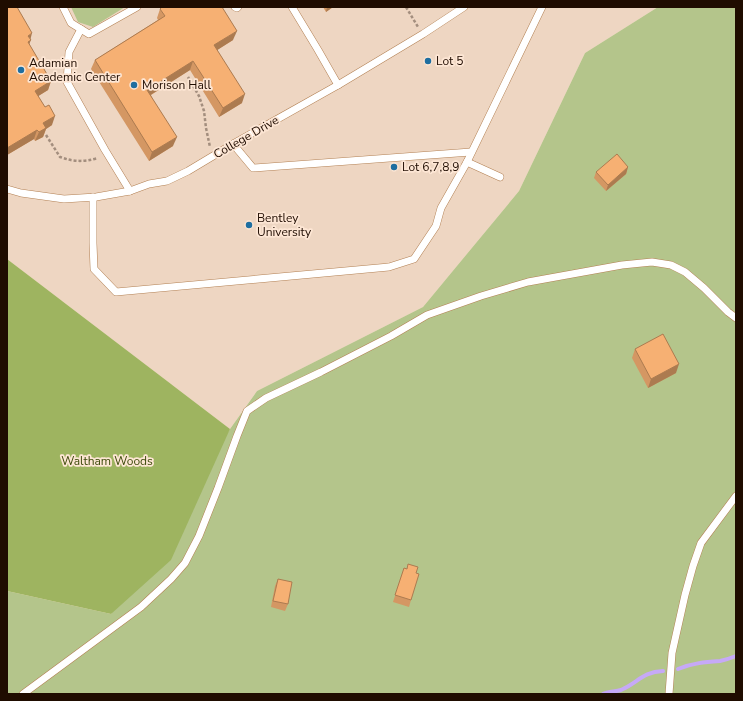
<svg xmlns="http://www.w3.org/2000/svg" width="743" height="701" font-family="'Nunito Sans',sans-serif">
  <rect width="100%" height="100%" fill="#fde6d4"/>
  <!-- built -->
  <path fill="#eed6c2" d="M7,7H658L585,53L519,191L423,307L257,391L230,429L7,259Z"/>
  <!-- green -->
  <g fill="#b4c58b">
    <path d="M71,7H125L93,27L78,22Z"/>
    <path d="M658,7H736V694H7V591L111,614L230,429L257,391L423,307L519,191L585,53Z"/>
  </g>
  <!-- forest -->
  <path fill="#9eb460" d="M7,259L230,429L171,560L111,614L7,591Z"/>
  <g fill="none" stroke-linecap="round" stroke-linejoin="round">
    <!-- stream -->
    <g stroke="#c6a9f7" stroke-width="4">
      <path d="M678,669C692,663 706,662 720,661C725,660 731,658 736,656"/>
      <path d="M603,694C608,691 615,692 621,690C638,683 642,672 663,671"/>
    </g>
    <!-- service casing -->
    <g stroke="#b38053" stroke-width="8">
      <g id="service">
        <path d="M63,7L71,23L89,34L137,7"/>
        <path d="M235,7L237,8L238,7"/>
        <path d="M292,7L318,50L338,85"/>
        <path d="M81,29L69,52L67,82L105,150L130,191"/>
        <path d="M233,144L253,168L471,152"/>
        <path d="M467,162L500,177"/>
        <path d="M7,189L21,193L64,199L96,197L130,191L149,184L167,181L188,171L233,144L338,85L423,34L464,7"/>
        <path d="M93,197V243L94,269L116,292L389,267L414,259L436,226L441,208L467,162L542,7"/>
        <path d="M23,694L141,607L171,579L185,563L199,536L218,488L237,436L247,411L266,398L321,372L391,336L427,315L481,296L528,282L622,265L652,262L671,265L685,272L704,288L728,312L736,318"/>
        <path d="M669,694L672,653L685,595L693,566L701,543L736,496"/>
      </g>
    </g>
    <!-- path -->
    <g stroke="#a38e7e" stroke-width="2.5" stroke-dasharray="3 2" stroke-linecap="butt">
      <path d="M406,7L418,27"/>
      <path d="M188,77L199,96L204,111L206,128L210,147"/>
      <path d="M46,135L60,157C74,162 84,162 98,158"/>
    </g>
    <!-- service -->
    <use href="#service" stroke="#fff" stroke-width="7"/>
  </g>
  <!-- wall -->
  <g fill="#d49763">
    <path d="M7,7L30,39L29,45L51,81L48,90L38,96L52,125L46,129L43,137L35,141L34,139L7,155Z"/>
    <path d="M323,7H333L326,12Z"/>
    <path d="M160,9L233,40L217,50L242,103L219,117L190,70L151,95L173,146L149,161L91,69L95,60L158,20L157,18Z"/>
    <path d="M628,167L626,174L606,191L594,178L596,172Z"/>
    <path d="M635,349L676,373L648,388L632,358Z"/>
    <path d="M404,568L416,573L411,600L409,607L393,602Z"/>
    <path d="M278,579L288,604L285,611L271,607L275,586Z"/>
  </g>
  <!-- shaded-wall -->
  <g fill="#ac7b50">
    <path d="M327,7H333L326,12Z"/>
    <path d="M237,31L233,40L211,54L214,45Z"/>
    <path d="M32,33L30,41L31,40L27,49L28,36Z"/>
    <path d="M193,61L190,70L144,99L147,90Z"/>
    <path d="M51,81L48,90L32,100L35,91Z"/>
    <path d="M245,94L242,103L219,117L223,108Z"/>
    <path d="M55,116L52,125L46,129L43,137L35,141L43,123Z"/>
    <path d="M37,130L34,139L7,155V148Z"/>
    <path d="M177,137L173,146L149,161L152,152Z"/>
    <path d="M628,167L626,174L606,191L608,185Z"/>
    <path d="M679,364L676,373L648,388L651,379Z"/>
  </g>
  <!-- building -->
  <g fill="#f6b073" stroke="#ac7b50">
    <path d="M7,7H17L32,33L28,36L31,40L28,42L51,81L35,91L45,107L49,105L55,116L43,123L46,128L39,132L37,130L7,148Z"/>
    <path d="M162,7H222L237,31L214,45L245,94L223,108L193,61L147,90L177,137L152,152L95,60L165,16L160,9Z"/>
    <path d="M617,154L628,167L608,185L596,172Z"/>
    <path d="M663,334L679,364L651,379L635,349Z"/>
    <path d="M408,564L418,567L416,573L419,574L411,600L395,595L404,568L407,569Z"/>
    <path d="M278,579L292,582L288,604L273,601Z"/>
  </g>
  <!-- markers -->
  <g fill="#1e6ea0" stroke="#fde6d4" stroke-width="1.5">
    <circle cx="428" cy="61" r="4"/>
    <circle cx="21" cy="70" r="4"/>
    <circle cx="134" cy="85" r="4"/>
    <circle cx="394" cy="167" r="4"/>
    <circle cx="249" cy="225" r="4"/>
  </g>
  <g text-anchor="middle" stroke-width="3.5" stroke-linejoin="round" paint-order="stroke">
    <!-- poi labels -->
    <g font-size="12" fill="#1f0c00" stroke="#fde6d4" text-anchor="start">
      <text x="436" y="65">Lot 5</text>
      <text x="29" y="67">Adamian<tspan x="29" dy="14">Academic Center</tspan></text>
      <text x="142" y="89">Morison Hall</text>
      <text x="402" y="171">Lot 6,7,8,9</text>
      <text x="257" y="222">Bentley<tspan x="257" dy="14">University</tspan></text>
    </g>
    <!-- street labels -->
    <g font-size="12" fill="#1f0c00" stroke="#fde6d4">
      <text transform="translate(246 137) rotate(-30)" y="4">College Drive</text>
    </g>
    <!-- park labels -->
    <g font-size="12" fill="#3d4a0b" stroke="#fde6d4">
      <text x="107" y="465">Waltham Woods</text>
    </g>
  </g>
  <!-- border -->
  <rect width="743" height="701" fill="none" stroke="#1f0c00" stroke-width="16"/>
</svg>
